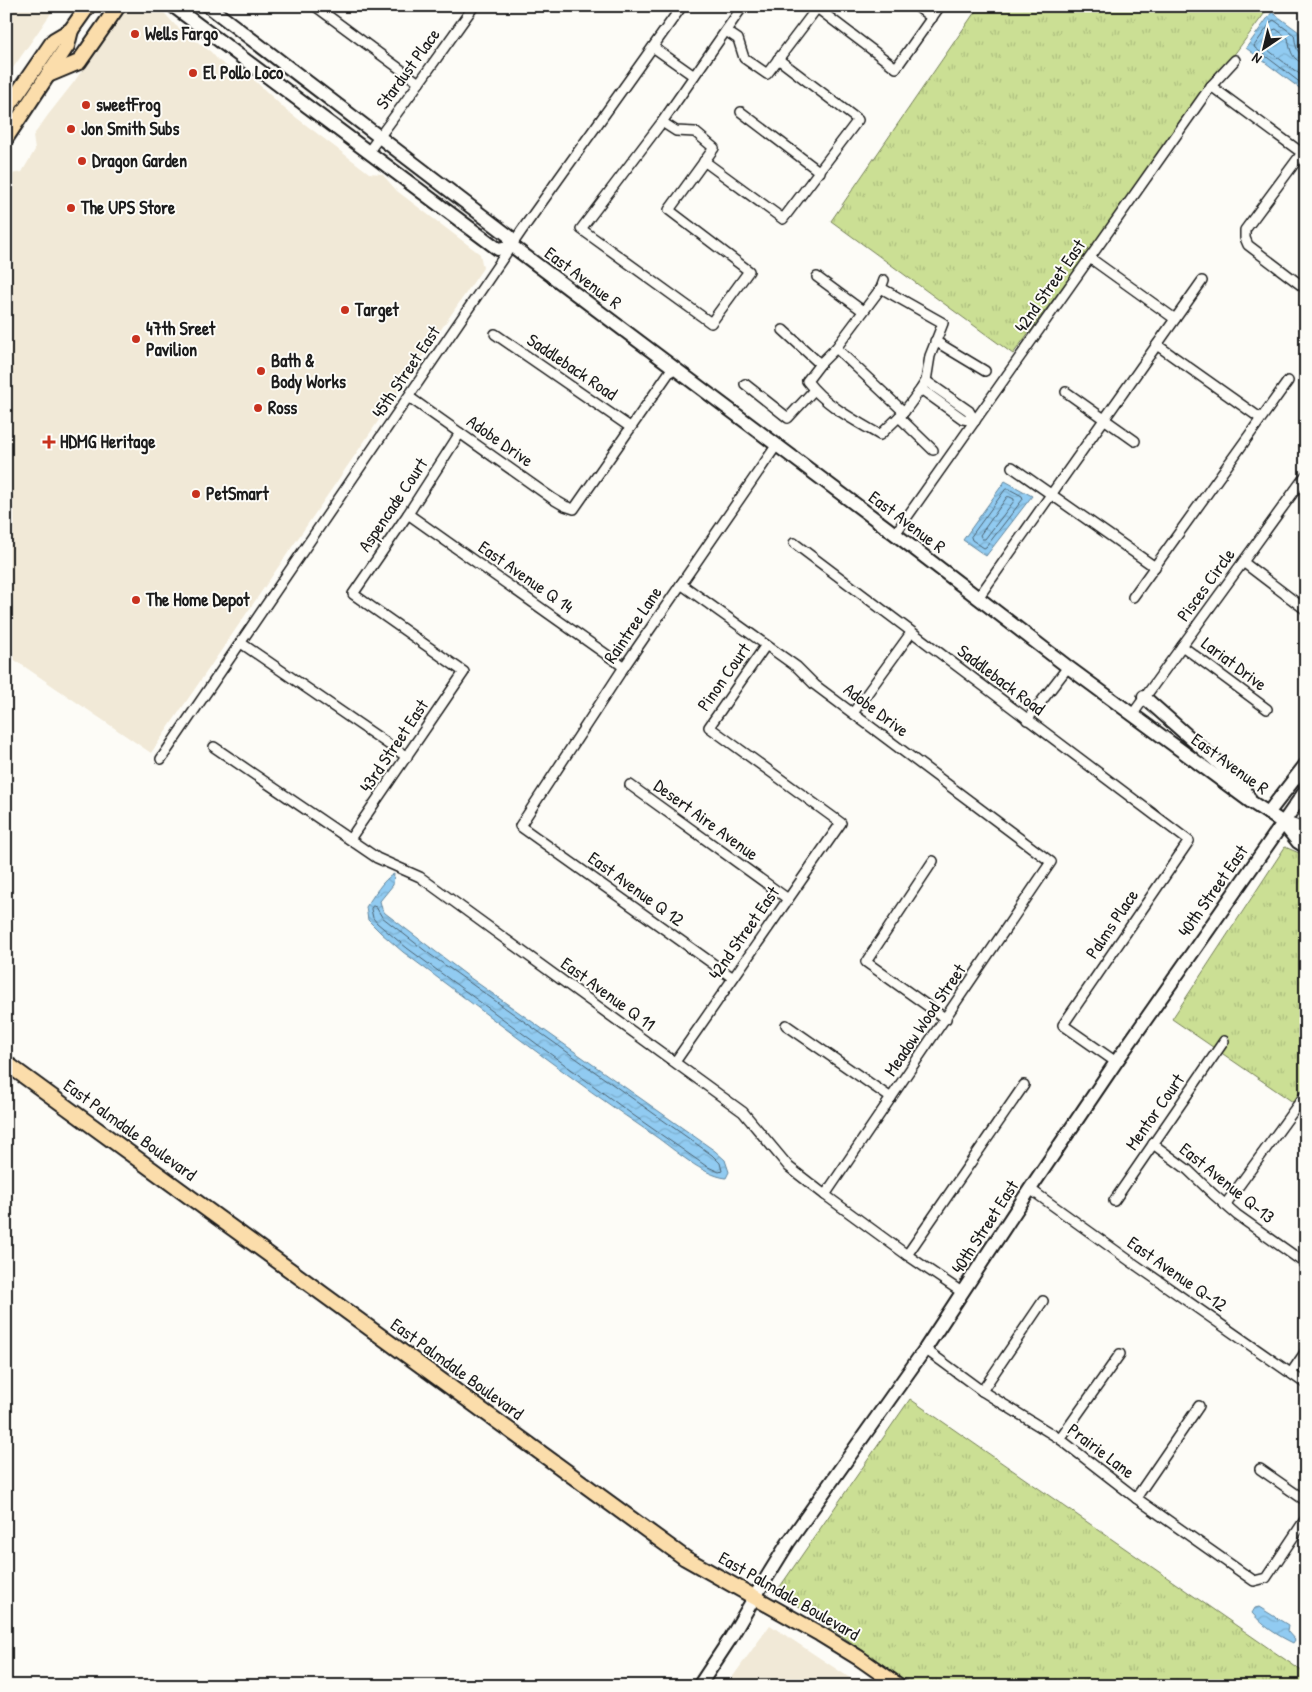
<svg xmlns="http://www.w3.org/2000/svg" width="1312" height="1692" font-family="'Patrick Hand',sans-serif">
  <defs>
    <pattern id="grass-tufts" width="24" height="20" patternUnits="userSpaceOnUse" patternTransform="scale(1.25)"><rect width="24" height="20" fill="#cbdf94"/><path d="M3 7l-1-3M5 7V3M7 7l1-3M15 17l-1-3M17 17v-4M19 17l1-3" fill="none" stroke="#aebf7f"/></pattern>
    <pattern id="water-waves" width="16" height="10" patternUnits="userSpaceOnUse" patternTransform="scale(1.25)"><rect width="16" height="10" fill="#91cbf1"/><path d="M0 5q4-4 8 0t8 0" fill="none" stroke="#7caece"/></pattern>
  </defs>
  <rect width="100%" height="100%" fill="#fdfcf7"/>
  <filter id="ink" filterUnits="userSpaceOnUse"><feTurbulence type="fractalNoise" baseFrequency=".02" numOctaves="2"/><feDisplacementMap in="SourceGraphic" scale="10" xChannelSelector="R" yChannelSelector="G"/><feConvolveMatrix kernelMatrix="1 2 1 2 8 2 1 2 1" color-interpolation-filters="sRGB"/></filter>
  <g filter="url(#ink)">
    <!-- built -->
    <g fill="#f1e9d7">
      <path d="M6,6H56L6,78Z"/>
      <path d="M126,6H158L160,8L175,25L211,52L218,60L239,75L252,78L285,109L369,173L382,174L397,191L480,254L483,268L151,753L6,654V181L11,174L22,172L35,150L33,136L48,115L74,82Z"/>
      <path d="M770,1625L862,1686H726Z"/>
    </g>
    <!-- grass -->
    <g fill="url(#grass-tufts)" stroke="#747e58">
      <path d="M979,6H1270L1013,354L831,221Z"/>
      <path d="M1285,847L1306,856V1111L1172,1019Z"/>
      <path d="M910,1399L1306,1674V1686H914L777,1591Z"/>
    </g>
    <!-- water -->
    <g fill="url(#water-waves)" stroke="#62859c">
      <path d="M1272,12L1299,32L1301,48L1306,54V93L1246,48Z"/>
      <path d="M1005,481L1032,496L986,556L963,540Z"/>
      <path d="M394,874L393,885L380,901L382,909L385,913L469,977L715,1151L725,1160L729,1172L726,1178C702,1175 675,1150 655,1136C569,1078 487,1014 403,952L381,933L368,920L366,907C373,897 383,879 394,874Z"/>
      <path d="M1259,1607L1288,1625L1287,1631L1295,1640L1293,1643C1277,1635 1264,1627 1252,1613L1255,1608Z"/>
    </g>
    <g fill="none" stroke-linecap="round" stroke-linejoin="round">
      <!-- shore -->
      <g stroke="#4b6271" stroke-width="1">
        <path d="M1306,56C1295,55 1296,43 1294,35L1274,20L1272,21L1254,46L1255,48L1306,87"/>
        <path d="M1306,63C1292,62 1290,50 1288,38L1276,29L1273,30L1263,44L1264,47L1306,79"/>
        <path d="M1006,489H1009L1022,496L1023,499L986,547L984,548L972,540L971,537Z"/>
        <path d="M1010,497L1014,499V501L985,539H982L980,535L1007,497Z"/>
        <path d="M373,906L376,907L382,917L428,953L712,1155L720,1163L722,1171L719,1172L706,1166L633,1115L407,948L377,923L373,918L371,909Z"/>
      </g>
      <!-- minor casing -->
      <g stroke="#1c1c1c" stroke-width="12">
        <g id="minor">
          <path d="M315,6L419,83"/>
          <path d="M916,6L932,18"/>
          <path d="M726,31L738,39L744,58L767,74L817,8L896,68L940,6"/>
          <path d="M653,47L694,76"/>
          <path d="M1211,86L1302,153L1245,230V238L1248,245L1306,289"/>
          <path d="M741,112L820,172"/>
          <path d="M662,122L676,131L695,132L714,148L669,210L749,271L711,323L581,229L662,122L743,6"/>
          <path d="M369,151L419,83L474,6"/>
          <path d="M704,161L783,219L858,120L778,59"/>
          <path d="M1090,258L1175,319"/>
          <path d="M817,277L863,311"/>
          <path d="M881,288L943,323L930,356L926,381L921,389L904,412L880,435C854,420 825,405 807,381L820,364L836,348L881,288L884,280"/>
          <path d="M783,330L820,364"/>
          <path d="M495,334L630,427"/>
          <path d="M935,341L985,371"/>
          <path d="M1157,345L1260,418"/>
          <path d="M836,348L904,412"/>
          <path d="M745,384L788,418L814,390"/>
          <path d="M921,389L963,419L975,421L969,411L926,381"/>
          <path d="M1066,392L1135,441"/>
          <path d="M409,397L553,499L565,506L574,509L673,367"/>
          <path d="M899,417L933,450"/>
          <path d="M1012,467L1155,567"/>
          <path d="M408,514L624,667"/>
          <path d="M895,534L1211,86L1235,60"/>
          <path d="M794,543L1189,841L1063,1025L1116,1062"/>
          <path d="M1243,562L1306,610"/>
          <path d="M681,584L797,667L815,685L1051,862L825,1195"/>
          <path d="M1133,597L1288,381"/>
          <path d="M978,598L1202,281"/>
          <path d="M241,643L407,757"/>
          <path d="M1182,646L1267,709"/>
          <path d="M853,713L911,633"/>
          <path d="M1132,715L1306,475"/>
          <path d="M1027,720L1068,667"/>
          <path d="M214,747L377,858L420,877L743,1112L789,1167L825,1195L907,1255L963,1293"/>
          <path d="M161,759L522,230L682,6"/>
          <path d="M630,785L788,899"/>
          <path d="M350,839L464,672L353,594L408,514L460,433"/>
          <path d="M933,861L866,962L946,1019"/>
          <path d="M733,978L520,826L624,667L776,446"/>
          <path d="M786,1025L891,1098"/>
          <path d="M675,1062L841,823L709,727L766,645"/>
          <path d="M1153,1144L1188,1170L1213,1194L1237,1215L1306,1264"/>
          <path d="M1030,1189L1130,1261L1306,1384"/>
          <path d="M1114,1201L1224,1041"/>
          <path d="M1225,1205L1305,1095"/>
          <path d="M907,1255L1024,1085"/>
          <path d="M925,1349L982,1391L1060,1439L1136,1498L1254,1581L1266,1578L1306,1518"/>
          <path d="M1291,1373L1306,1351"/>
          <path d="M982,1391L1043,1301"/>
          <path d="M1060,1439L1120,1354"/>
          <path d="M1260,1469L1306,1501"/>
          <path d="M1136,1498L1199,1406"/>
        </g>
      </g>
      <!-- secondary casing -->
      <g stroke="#1c1c1c" stroke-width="16">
        <g id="secondary">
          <path d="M173,6L498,249L512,246"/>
          <path d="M208,6L509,236L512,246L895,534L1068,667L1251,802L1282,822L1306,830"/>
          <path d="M1144,697L1242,784L1249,798"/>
          <path d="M1268,813L1306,764"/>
          <path d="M1282,822L1298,842L1306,847"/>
          <path d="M699,1686L730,1639L754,1598L788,1543L925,1349L1030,1189L1116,1062L1306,790"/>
        </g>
      </g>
      <!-- trunk casing -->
      <g stroke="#1c1c1c" stroke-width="18">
        <g id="trunk">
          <path d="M48,75L79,62L118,6"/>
          <path d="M6,110L54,40L71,30L88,6"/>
          <path d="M6,138L67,46L71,30"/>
          <path d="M6,1063L685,1558L820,1634L859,1658L899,1686"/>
        </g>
      </g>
      <!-- minor -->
      <use href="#minor" stroke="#fdfcf7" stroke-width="9"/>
      <!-- secondary -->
      <use href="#secondary" stroke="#fdfcf7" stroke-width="12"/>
      <!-- trunk -->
      <use href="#trunk" stroke="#fbddab" stroke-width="14"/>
    </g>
  </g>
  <!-- markers -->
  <g fill="#c8321e" stroke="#fdfcf7" stroke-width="2">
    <circle cx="135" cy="34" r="5"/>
    <circle cx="193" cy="73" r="5"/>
    <circle cx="86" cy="105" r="5"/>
    <circle cx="71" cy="129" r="5"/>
    <circle cx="82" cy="161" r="5"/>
    <circle cx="71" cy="208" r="5"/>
    <circle cx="345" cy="310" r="5"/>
    <circle cx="136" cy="339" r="5"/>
    <circle cx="261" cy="371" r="5"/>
    <circle cx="258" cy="408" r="5"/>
    <path d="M46.5 434.5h5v5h5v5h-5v5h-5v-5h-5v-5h5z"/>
    <circle cx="196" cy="494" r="5"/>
    <circle cx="136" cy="600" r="5"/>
  </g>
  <g text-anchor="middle" stroke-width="4" stroke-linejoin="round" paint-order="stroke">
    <!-- poi labels -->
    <g font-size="18" font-weight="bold" fill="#1c1c1c" stroke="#fdfcf7" text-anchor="start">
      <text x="145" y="40">Wells Fargo</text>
      <text x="203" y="79">El Pollo Loco</text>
      <text x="96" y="111">sweetFrog</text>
      <text x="81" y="135">Jon Smith Subs</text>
      <text x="92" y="167">Dragon Garden</text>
      <text x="81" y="214">The UPS Store</text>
      <text x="355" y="316">Target</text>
      <text x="146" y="335">47th Sreet<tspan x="146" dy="21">Pavilion</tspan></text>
      <text x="271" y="367">Bath &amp;<tspan x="271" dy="21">Body Works</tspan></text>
      <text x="268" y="414">Ross</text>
      <text x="60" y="448">HDMG Heritage</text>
      <text x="206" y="500">PetSmart</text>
      <text x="146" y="606">The Home Depot</text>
    </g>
    <!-- street labels -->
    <g font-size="18" fill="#1c1c1c" stroke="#fdfcf7">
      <text transform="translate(408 69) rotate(-54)" y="6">Stardust Place</text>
      <text transform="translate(583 278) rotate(37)" y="6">East Avenue R</text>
      <text transform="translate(1050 286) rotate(-55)" y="6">42nd Street East</text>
      <text transform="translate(572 367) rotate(34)" y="6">Saddleback Road</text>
      <text transform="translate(406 372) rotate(-56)" y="6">45th Street East</text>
      <text transform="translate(500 441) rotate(35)" y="6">Adobe Drive</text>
      <text transform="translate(393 505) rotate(-56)" y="6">Aspencade Court</text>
      <text transform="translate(907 522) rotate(37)" y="6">East Avenue R</text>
      <text transform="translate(526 577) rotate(35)" y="6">East Avenue Q 14</text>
      <text transform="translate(1206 585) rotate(-54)" y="6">Pisces Circle</text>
      <text transform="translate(633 625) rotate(-56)" y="6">Raintree Lane</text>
      <text transform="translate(1234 664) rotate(37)" y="6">Lariat Drive</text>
      <text transform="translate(724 677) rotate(-55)" y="6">Pinon Court</text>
      <text transform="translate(1001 680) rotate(37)" y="6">Saddleback Road</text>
      <text transform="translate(876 710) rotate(37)" y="6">Adobe Drive</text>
      <text transform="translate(394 746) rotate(-56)" y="6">43rd Street East</text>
      <text transform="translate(1230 764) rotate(36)" y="6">East Avenue R</text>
      <text transform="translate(706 820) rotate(36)" y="6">Desert Aire Avenue</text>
      <text transform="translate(636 889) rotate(36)" y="6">East Avenue Q 12</text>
      <text transform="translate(1213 891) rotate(-55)" y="6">40th Street East</text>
      <text transform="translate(1112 924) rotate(-56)" y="6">Palms Place</text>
      <text transform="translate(744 933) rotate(-55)" y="6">42nd Street East</text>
      <text transform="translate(608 994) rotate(36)" y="6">East Avenue Q 11</text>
      <text transform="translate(925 1020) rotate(-56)" y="6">Meadow Wood Street</text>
      <text transform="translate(1155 1112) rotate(-55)" y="6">Mentor Court</text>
      <text transform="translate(130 1130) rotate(36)" y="6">East Palmdale Boulevard</text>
      <text transform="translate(1227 1183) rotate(39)" y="6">East Avenue Q-13</text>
      <text transform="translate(985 1227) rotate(-57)" y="6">40th Street East</text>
      <text transform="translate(1177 1274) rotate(35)" y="6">East Avenue Q-12</text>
      <text transform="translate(457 1369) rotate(36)" y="6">East Palmdale Boulevard</text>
      <text transform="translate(1101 1451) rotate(37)" y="6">Prairie Lane</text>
      <text transform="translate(789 1596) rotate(30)" y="6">East Palmdale Boulevard</text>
    </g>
  </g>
  <!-- margin -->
  <rect width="1312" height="1692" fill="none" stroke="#fdfcf7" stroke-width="25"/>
  <rect x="12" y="12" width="1287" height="1667" fill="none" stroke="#1c1c1c" stroke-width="2" filter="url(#ink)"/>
  <!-- north arrow -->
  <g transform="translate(1264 48) rotate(215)" stroke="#fdfcf7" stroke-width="4" paint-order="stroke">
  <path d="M0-4L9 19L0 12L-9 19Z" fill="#1c1c1c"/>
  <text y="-8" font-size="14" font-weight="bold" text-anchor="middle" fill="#1c1c1c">N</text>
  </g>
</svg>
